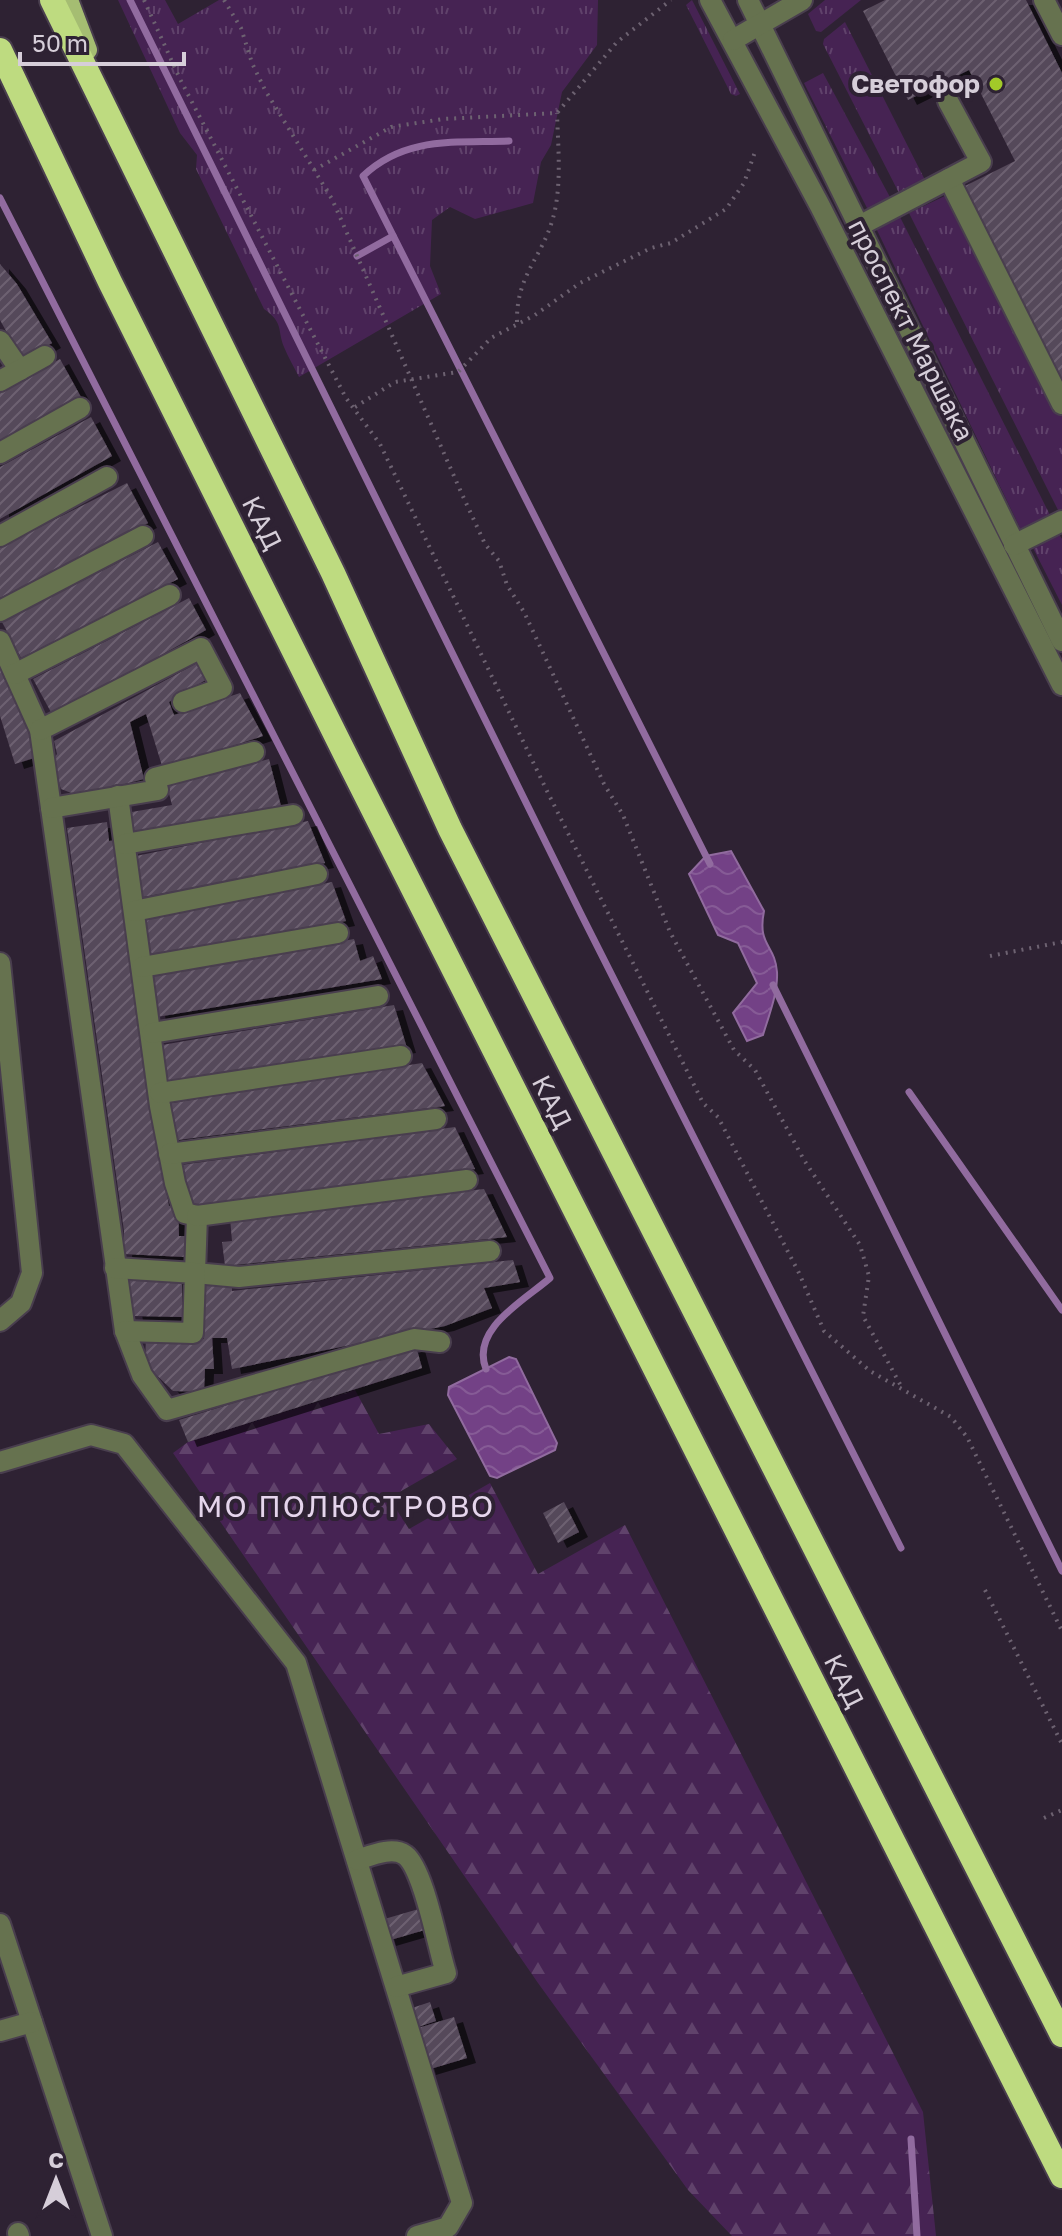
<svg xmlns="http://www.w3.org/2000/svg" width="1062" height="2236" font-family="'Golos Text',sans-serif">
  <defs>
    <pattern id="grass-tufts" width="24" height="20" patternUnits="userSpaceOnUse" patternTransform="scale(2)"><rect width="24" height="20" fill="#462353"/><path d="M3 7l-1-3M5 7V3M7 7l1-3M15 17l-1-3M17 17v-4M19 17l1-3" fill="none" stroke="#60426b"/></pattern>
    <pattern id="forest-firs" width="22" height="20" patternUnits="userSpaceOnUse" patternTransform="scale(2)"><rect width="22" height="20" fill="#462353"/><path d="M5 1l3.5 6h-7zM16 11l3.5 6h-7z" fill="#60426b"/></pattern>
    <pattern id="water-waves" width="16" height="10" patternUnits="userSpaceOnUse" patternTransform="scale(2)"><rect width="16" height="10" fill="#734186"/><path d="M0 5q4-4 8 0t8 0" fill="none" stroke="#865b96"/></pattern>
    <pattern id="building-hatch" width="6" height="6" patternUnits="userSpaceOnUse" patternTransform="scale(2)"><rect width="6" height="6" fill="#55485a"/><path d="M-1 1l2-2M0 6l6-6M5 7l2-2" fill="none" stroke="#6d6171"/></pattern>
    <filter id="shadow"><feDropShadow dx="9" dy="5" stdDeviation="0" flood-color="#0009"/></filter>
  </defs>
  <rect width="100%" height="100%" fill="#2e2233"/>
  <!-- grass -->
  <g fill="url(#grass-tufts)">
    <path d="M118,0H165L178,24L219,0H598L597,45L562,92L551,145L541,162L533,203L475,219L450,207L432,220L430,266L441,294L299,377C294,367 288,357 284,347C277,329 284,323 264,309L196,169L197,155L180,133Z"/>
    <path d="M692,0L740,94L736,96L731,94L686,5Z"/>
    <path d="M825,0H861L821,32L816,31L808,14Z"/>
    <path d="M845,22L926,182L900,195L823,44L824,39Z"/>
    <path d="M823,73L891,199L868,210L804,83Z"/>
    <path d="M945,196L953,197L1062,415V510L1059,512L909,213Z"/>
    <path d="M899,215L1050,515L1021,530L875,226Z"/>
    <path d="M1059,534L1062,539V605L1033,548Z"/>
  </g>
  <!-- forest -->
  <path fill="url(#forest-firs)" d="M355,1390L379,1434L429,1424L457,1459L389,1498L409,1529L490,1483L538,1574L625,1525L923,2112L936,2236H732L688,2190L538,1983L173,1453L188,1442Z"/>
  <!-- water -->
  <g fill="url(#water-waves)" stroke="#916b9f" stroke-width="2">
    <path d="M731,851L764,911C757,946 775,944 777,972C778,993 769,1015 763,1035L747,1041L733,1013L757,983L738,943L718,935L689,874L706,856Z"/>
    <path d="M509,1357L516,1359L557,1443L555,1450L497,1478L490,1476L448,1395L449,1387Z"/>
  </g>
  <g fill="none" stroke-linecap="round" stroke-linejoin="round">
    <!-- stream -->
    <g stroke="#916b9f" stroke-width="7">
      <path d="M130,0L581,914L901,1548"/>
      <path d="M509,141C455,143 405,136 363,176L710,864"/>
      <path d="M0,198L550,1278C525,1300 470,1329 486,1369"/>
      <path d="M357,256L393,236"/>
      <path d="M773,985L1062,1571"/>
      <path d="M909,1092L1062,1310"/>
      <path d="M911,2139L917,2236"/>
    </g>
  </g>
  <!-- building -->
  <g fill="url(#building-hatch)" filter="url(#shadow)">
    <path d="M885,0H1026L1062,73V381L965,186L1015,161L969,70L908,100L863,11Z"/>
    <path d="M0,264L17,284L52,343L22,360L0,320Z"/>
    <path d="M60,359L81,397L0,440V391Z"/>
    <path d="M91,417L112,456L0,519V467Z"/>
    <path d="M127,483L148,523L0,598V547Z"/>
    <path d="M158,542L178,579L21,658L2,622Z"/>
    <path d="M189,598L206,630L53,716L33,679Z"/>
    <path d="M199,662L209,678L169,702L174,715L240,693L263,736L163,769L146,714L130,722L144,779L79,796L61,789L51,762L57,754L54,741Z"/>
    <path d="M0,665L32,741L34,758L15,764L0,716Z"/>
    <path d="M269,759L282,810L131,836L126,813L172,805L167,786Z"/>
    <path d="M308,821L325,863L138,898L131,857Z"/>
    <path d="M107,822L109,841L118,840L154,1094L148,1095L169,1206L178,1204L179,1236H186L185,1257L123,1254L124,1231L67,828Z"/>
    <path d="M332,882L346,921L152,958L145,919Z"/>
    <path d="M354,939L360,961L373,956L382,979L157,1017L151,976Z"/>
    <path d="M394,1005L407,1048L167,1085L162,1045Z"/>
    <path d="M422,1063L445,1106L170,1141L166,1104Z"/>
    <path d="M455,1127L475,1169L187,1206L181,1165Z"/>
    <path d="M484,1189L507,1237L225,1266L222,1242L232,1241L230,1218Z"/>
    <path d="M513,1260L520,1282L484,1288L492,1308L445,1326L232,1369L227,1338H212L214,1369H205L204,1392L173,1391L145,1364L146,1336L204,1339V1286H232V1291Z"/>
    <path d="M182,1278V1317L134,1316L128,1279Z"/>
    <path d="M416,1346L422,1368L188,1442L179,1420Z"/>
    <path d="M564,1502L579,1532L558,1543L543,1513Z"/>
    <path d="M422,1908L428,1929L387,1941L381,1920Z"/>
    <path d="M430,2002L436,2021L415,2028L409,2009Z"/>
    <path d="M454,2017L467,2058L427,2070L415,2029Z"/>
  </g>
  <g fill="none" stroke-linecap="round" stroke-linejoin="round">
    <!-- minor casing -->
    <g stroke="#493e4e" stroke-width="24">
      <g id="minor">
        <path d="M710,0L820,206L1062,685"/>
        <path d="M748,0L1062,641"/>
        <path d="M1044,0L1062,35"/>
        <path d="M733,40L802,0"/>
        <path d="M949,179L1062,404"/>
        <path d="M857,227L981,162L948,101"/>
        <path d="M0,341L20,370"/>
        <path d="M0,381L45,356"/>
        <path d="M0,453L80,408"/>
        <path d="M0,536L107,477"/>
        <path d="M1014,545L1062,521"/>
        <path d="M0,611L143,536"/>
        <path d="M0,641L40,730L125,1331L142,1375L167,1410L414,1339L440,1342"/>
        <path d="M15,674L170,595"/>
        <path d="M40,730L201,648L222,688L183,702"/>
        <path d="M118,796L160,1106L175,1183L185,1213L197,1216L195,1273L239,1277L490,1251"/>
        <path d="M51,808L158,790L155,778L254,752"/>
        <path d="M125,844L293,815"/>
        <path d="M134,911L317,874"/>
        <path d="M0,963L32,1273L21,1303L0,1321"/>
        <path d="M142,967L338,933"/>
        <path d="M152,1033L378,996"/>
        <path d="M160,1093L401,1056"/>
        <path d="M169,1154L436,1119"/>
        <path d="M197,1216L467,1180"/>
        <path d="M115,1268L195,1273L193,1333L125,1331"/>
        <path d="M0,1462L91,1435L124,1444L296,1663L462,2203L448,2227L417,2236"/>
        <path d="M357,1860C370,1856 392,1846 405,1855C424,1869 438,1949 446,1973L396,1987"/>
        <path d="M0,1924L102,2236"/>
        <path d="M0,2031L32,2022"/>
        <path d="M18,2233L19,2236"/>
      </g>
    </g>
    <!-- major casing -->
    <g stroke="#493e4e" stroke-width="24">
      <path id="major" d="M68,0L87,50"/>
    </g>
    <!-- highway casing -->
    <g stroke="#493e4e" stroke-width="28">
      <g id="highway">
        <path d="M52,0L333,573L450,829L1062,2035"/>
        <path d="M0,50L110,282L350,764L1062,2176"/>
      </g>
    </g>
    <!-- path -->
    <g stroke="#6d6271" stroke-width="4" stroke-dasharray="2 6" stroke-linecap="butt">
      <path d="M144,0L180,79L346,398L380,444L546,789L703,1103L718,1117L799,1273L824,1331L870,1371L951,1417L967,1437L1062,1631"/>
      <path d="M224,0L241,28L252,63L265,90L332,199L461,492L485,544L499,561L507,585L524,612L604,784L623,815L670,932L734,1050L755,1070L804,1160L860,1245L869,1276L863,1316L901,1386"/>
      <path d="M314,170L391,127L443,119L557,113L617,42L671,0"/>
      <path d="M517,322C516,275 542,258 553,218C562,186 558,146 557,113"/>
      <path d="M355,407L395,382L458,372L491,338L535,315L580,283L651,248L671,243L726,209L744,183L755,152"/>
      <path d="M990,956L1062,942"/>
      <path d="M985,1590L1062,1744"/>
      <path d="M1044,1818L1062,1810"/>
    </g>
    <!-- minor -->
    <use href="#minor" stroke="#66724f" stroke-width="20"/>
    <!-- major -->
    <use href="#major" stroke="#a5bd72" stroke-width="20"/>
    <!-- highway -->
    <use href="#highway" stroke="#bedb80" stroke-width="24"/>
  </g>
  <!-- markers -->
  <circle fill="#a2c929" stroke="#2e2233" stroke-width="3" cx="996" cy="84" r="8"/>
  <g text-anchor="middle" stroke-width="8" stroke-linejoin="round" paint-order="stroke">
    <!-- poi labels -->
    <g font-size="26" font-weight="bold" fill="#d6ced9" stroke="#2e2233" text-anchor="end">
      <text x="980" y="93">Светофор</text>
    </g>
    <!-- street labels -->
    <g font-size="26" fill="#d6ced9" stroke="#2e2233">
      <text transform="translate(911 330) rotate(63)" y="9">проспект Маршака</text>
      <text transform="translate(262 523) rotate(63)" y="9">КАД</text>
      <text transform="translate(552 1102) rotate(63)" y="9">КАД</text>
      <text transform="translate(844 1681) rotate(63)" y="9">КАД</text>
    </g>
    <!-- quarter labels -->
    <g font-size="30" letter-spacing="2" fill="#e5d5ec" stroke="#2e2233">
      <text x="346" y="1517">МО ПОЛЮСТРОВО</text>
    </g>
  </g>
  <!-- north arrow -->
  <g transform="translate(56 2180)" stroke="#2e2233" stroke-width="6" paint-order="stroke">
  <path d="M0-6L14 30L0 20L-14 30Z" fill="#d6ced9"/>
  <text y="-12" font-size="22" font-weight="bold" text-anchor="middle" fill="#d6ced9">С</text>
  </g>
  <!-- scale -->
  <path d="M20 52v12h164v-12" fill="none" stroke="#d6ced9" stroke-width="4"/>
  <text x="32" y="52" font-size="24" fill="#d6ced9" stroke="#2e2233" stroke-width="6" paint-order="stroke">50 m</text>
</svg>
